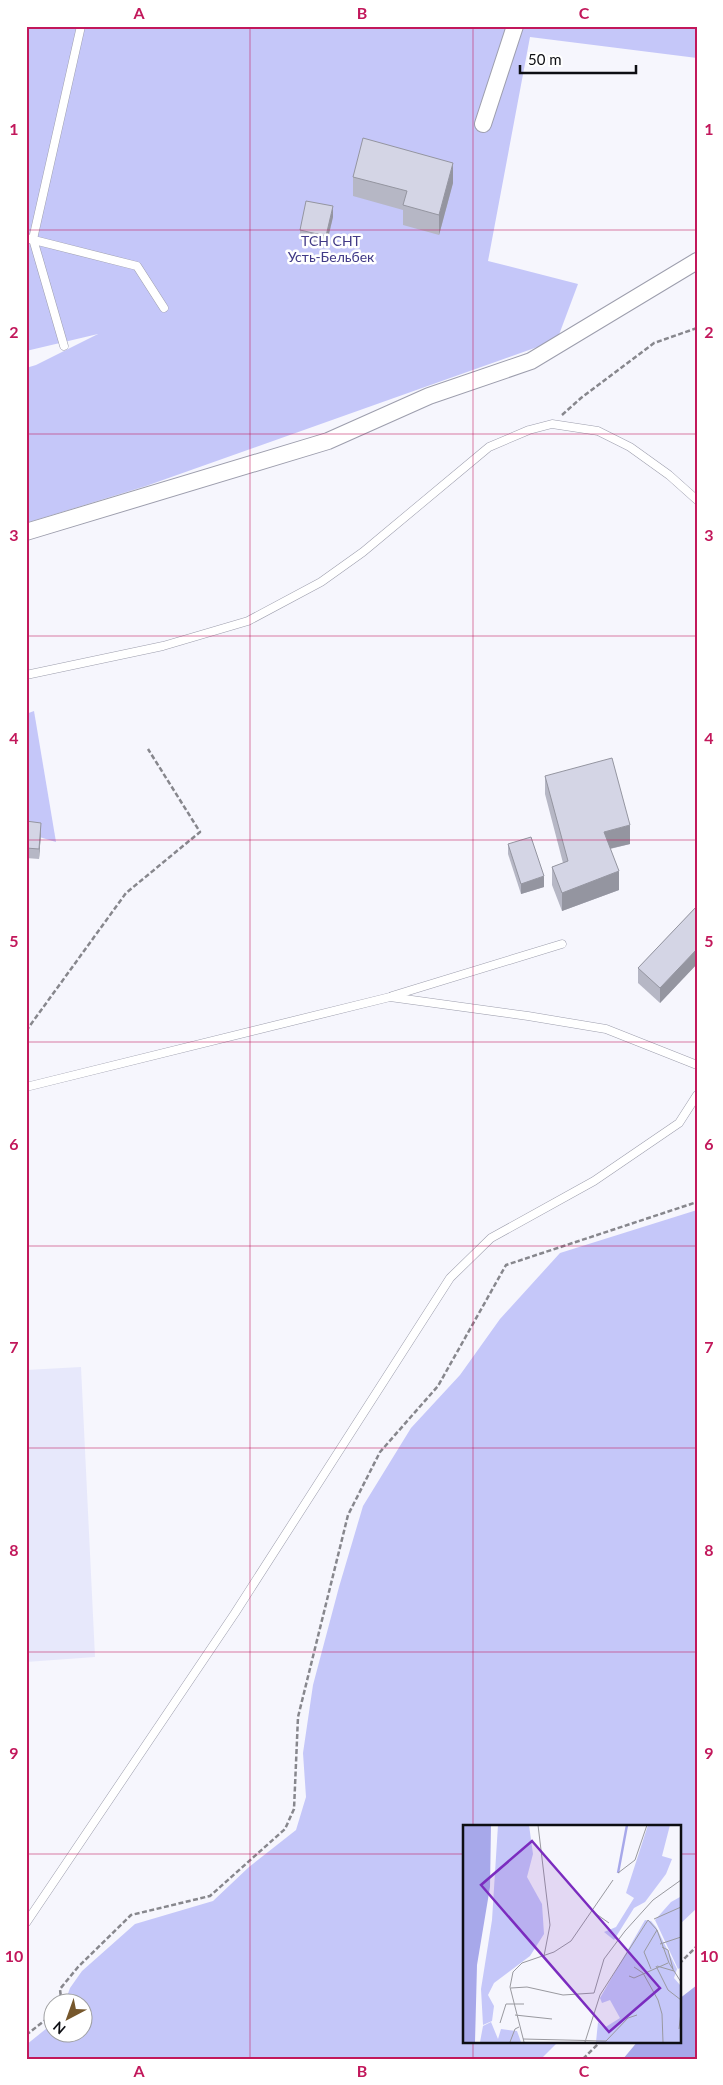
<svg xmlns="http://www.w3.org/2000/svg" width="723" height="2085" font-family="Lato,sans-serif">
  <rect width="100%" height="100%" fill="#f6f6fd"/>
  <!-- built -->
  <path fill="#e7e8fb" d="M81,1367L95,1657L26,1662V1370Z"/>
  <!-- green -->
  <g fill="#c5c7f9">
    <path d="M26,26H697V58L530,37L488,261L578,284L557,340L146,486L26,523V368L36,365L98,334L26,351Z"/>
    <path d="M34,711L56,842L26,833V714Z"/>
    <path d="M697,1210V1908L679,1925V1826H464V2041H559L541,2059H26V2045L52,2024V2032H82V2002H65L70,1988L82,1971L135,1924L213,1901L249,1867L296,1830L306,1797L303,1753L313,1685L339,1587L363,1506L411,1428L460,1375L500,1319L560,1253Z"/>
  </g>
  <!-- water -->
  <path fill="#a7a8ea" d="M697,1985V2059H623L638,2041H679V1999Z"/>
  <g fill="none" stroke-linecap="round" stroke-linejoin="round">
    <!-- lane casing -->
    <g stroke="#9d9ead" stroke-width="9">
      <g id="lane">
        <path d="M26,238L137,266L164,308"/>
        <path d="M64,346L33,239L81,26"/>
        <path d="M26,675L163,646L248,621L321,582L363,552L489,447L529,430L552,424L598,431L630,447L669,475L697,500"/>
        <path d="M392,996L562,944"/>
        <path d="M26,1087L390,997L528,1016L606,1029L697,1065"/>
        <path d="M26,1923L235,1613L450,1278L491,1238L594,1181L679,1123L697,1095"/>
      </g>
    </g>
    <!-- street casing -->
    <g stroke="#9d9ead" stroke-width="18">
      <g id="street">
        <path d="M483,124L515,26"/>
        <path d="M26,532L328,441L429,396L531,361L697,261"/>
      </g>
    </g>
    <!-- path -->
    <g stroke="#87878d" stroke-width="2.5" stroke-dasharray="5 2.5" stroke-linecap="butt">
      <path d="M562,415L581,398L654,343L697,328"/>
      <path d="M26,1031L126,893L200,832L148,749"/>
      <path d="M679,1964L697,1946"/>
      <path d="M59,2002L61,1998L60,1989L78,1967L131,1915L210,1896L285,1829L294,1809L298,1717L348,1515L380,1452L438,1386L506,1265L697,1202"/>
      <path d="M26,2035L52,2015"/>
      <path d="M583,2059L601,2041"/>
    </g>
    <!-- lane -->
    <use href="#lane" stroke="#fff" stroke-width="8"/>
    <!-- street -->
    <use href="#street" stroke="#fff" stroke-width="16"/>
  </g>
  <!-- wall -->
  <g fill="#b6b7c5">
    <path d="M353,177L453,183L439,235L403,225V210L353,196Z"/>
    <path d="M333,217L326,246L300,240V230Z"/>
    <path d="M545,776L630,844L610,849L619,890L562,911L552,885V867L563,863L545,794Z"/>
    <path d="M26,821L41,833L39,859L26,858Z"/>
    <path d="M508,844L544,887L521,894L508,854Z"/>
    <path d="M697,906V964L660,1003L638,983V968Z"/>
  </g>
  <!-- shaded-wall -->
  <g fill="#9495a0">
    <path d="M453,163V183L439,235V215Z"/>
    <path d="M333,206V217L326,246V236Z"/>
    <path d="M41,823V833L39,859V849Z"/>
    <path d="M630,825V844L604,850V832Z"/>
    <path d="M619,871V890L562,911V893Z"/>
    <path d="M544,876V887L521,894V884Z"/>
    <path d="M697,949V964L660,1003V988Z"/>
  </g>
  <!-- building -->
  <g fill="#d4d5e5" stroke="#9495a0">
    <path d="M363,138L453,163L439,215L403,205L407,191L353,177Z"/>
    <path d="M306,201L333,206L326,236L300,230Z"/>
    <path d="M612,758L630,825L604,832L619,871L562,893L552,867L568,861L545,776Z"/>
    <path d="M26,821L41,823L39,849L26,848Z"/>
    <path d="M531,837L544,876L521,884L508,844Z"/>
    <path d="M697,906V949L660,988L638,968Z"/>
  </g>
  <!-- grid -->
  <path fill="none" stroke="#c2185b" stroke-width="1" stroke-opacity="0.55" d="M250,26V2059M473,26V1826M26,230H697M26,434H697M26,636H697M26,840H697M26,1042H697M26,1246H697M26,1448H697M26,1652H697M26,1854H464M679,1854H697M473,2041V2059"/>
  <g text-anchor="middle" stroke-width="5" stroke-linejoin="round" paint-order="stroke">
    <!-- park labels -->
    <g font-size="14" fill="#413a87" stroke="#fff">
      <text x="331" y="246">ТСН СНТ<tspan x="331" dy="16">Усть-Бельбек</tspan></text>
    </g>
  </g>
  <!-- overview -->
  <g transform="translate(463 1825)">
    <rect width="218" height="218" fill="#f6f6fd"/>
    <path d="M35,0H66L70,29L64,52L79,79L81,109L67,131L31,158L25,170L31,181L29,196L20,200L18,164L29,95ZM185,0H207L199,31L209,34L203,49L182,77L171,83L151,115L141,107L153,102L171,73L163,68ZM217,72V143L215,144L192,95L208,77ZM182,95L188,96L193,102L214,144L211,153L217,160V217H133L135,197L141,203L157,193L147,175L139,178L137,173ZM28,197L35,214L38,204L54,206L58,217H17L20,201Z" fill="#c5c7f9"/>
    <path d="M0,0H28L27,62L14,140L12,217H0Z" fill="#a7a8ea"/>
    <path fill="none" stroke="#a7a8ea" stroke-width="2.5" d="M155,48L164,0"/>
    <path fill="none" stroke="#99999f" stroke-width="1" d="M75,0L87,100L81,131M155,48L172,35L184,0M129,86L146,98M191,94L218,82M194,105L206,138L218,157M197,119L218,112M199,122L205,125L210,144M193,141L205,165L218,175M194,141L211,146M171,142L180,148L195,175L199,189L200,217M166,151L171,153L205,138M48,163L64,162L100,170L131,168L141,134L162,106L190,75L218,55M52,190L89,194M37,198L43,179H61M216,204L218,187M60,214L143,216M143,216L165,193L174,190M47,217L52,204L56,202M61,217L47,162L50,147L59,138L91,127L108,116L150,55M122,217L137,170L185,95L194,105L181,127L188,144"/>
    <path fill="#7b2cbf" fill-opacity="0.15" stroke="#7b2cbf" stroke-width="2.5" d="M69,16L197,163L146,207L18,60Z"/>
    <rect width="218" height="218" fill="none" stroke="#0d0e13" stroke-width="2.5"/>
  </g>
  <!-- border -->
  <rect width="723" height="2085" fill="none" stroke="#ffffff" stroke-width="55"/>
  <!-- north arrow -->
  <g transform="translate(68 2018) rotate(221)"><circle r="24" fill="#ffffff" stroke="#9e9fa1"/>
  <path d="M0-4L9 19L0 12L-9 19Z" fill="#76572c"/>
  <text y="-8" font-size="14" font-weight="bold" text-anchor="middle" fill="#0d0e13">N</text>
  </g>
  <!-- scale -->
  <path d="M520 65v8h116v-8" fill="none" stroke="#0d0e13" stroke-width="2.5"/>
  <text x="528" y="65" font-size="15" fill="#0d0e13" stroke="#ffffff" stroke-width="4" paint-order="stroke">50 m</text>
  <rect x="28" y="28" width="668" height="2030" fill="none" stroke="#c2185b" stroke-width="2"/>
  <g font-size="16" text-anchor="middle" font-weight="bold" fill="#c2185b">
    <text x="139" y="19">A</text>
    <text x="362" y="19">B</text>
    <text x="584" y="19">C</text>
    <text x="14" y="135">1</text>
    <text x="709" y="135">1</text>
    <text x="14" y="338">2</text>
    <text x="709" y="338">2</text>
    <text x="14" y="541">3</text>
    <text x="709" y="541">3</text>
    <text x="14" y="744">4</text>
    <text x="709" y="744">4</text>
    <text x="14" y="947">5</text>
    <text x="709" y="947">5</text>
    <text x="14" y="1150">6</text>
    <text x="709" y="1150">6</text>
    <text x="14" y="1353">7</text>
    <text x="709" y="1353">7</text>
    <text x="14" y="1556">8</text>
    <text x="709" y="1556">8</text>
    <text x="14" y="1759">9</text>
    <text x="709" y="1759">9</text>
    <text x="14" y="1962">10</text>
    <text x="709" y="1962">10</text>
    <text x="139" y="2077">A</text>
    <text x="362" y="2077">B</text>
    <text x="584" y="2077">C</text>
  </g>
</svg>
